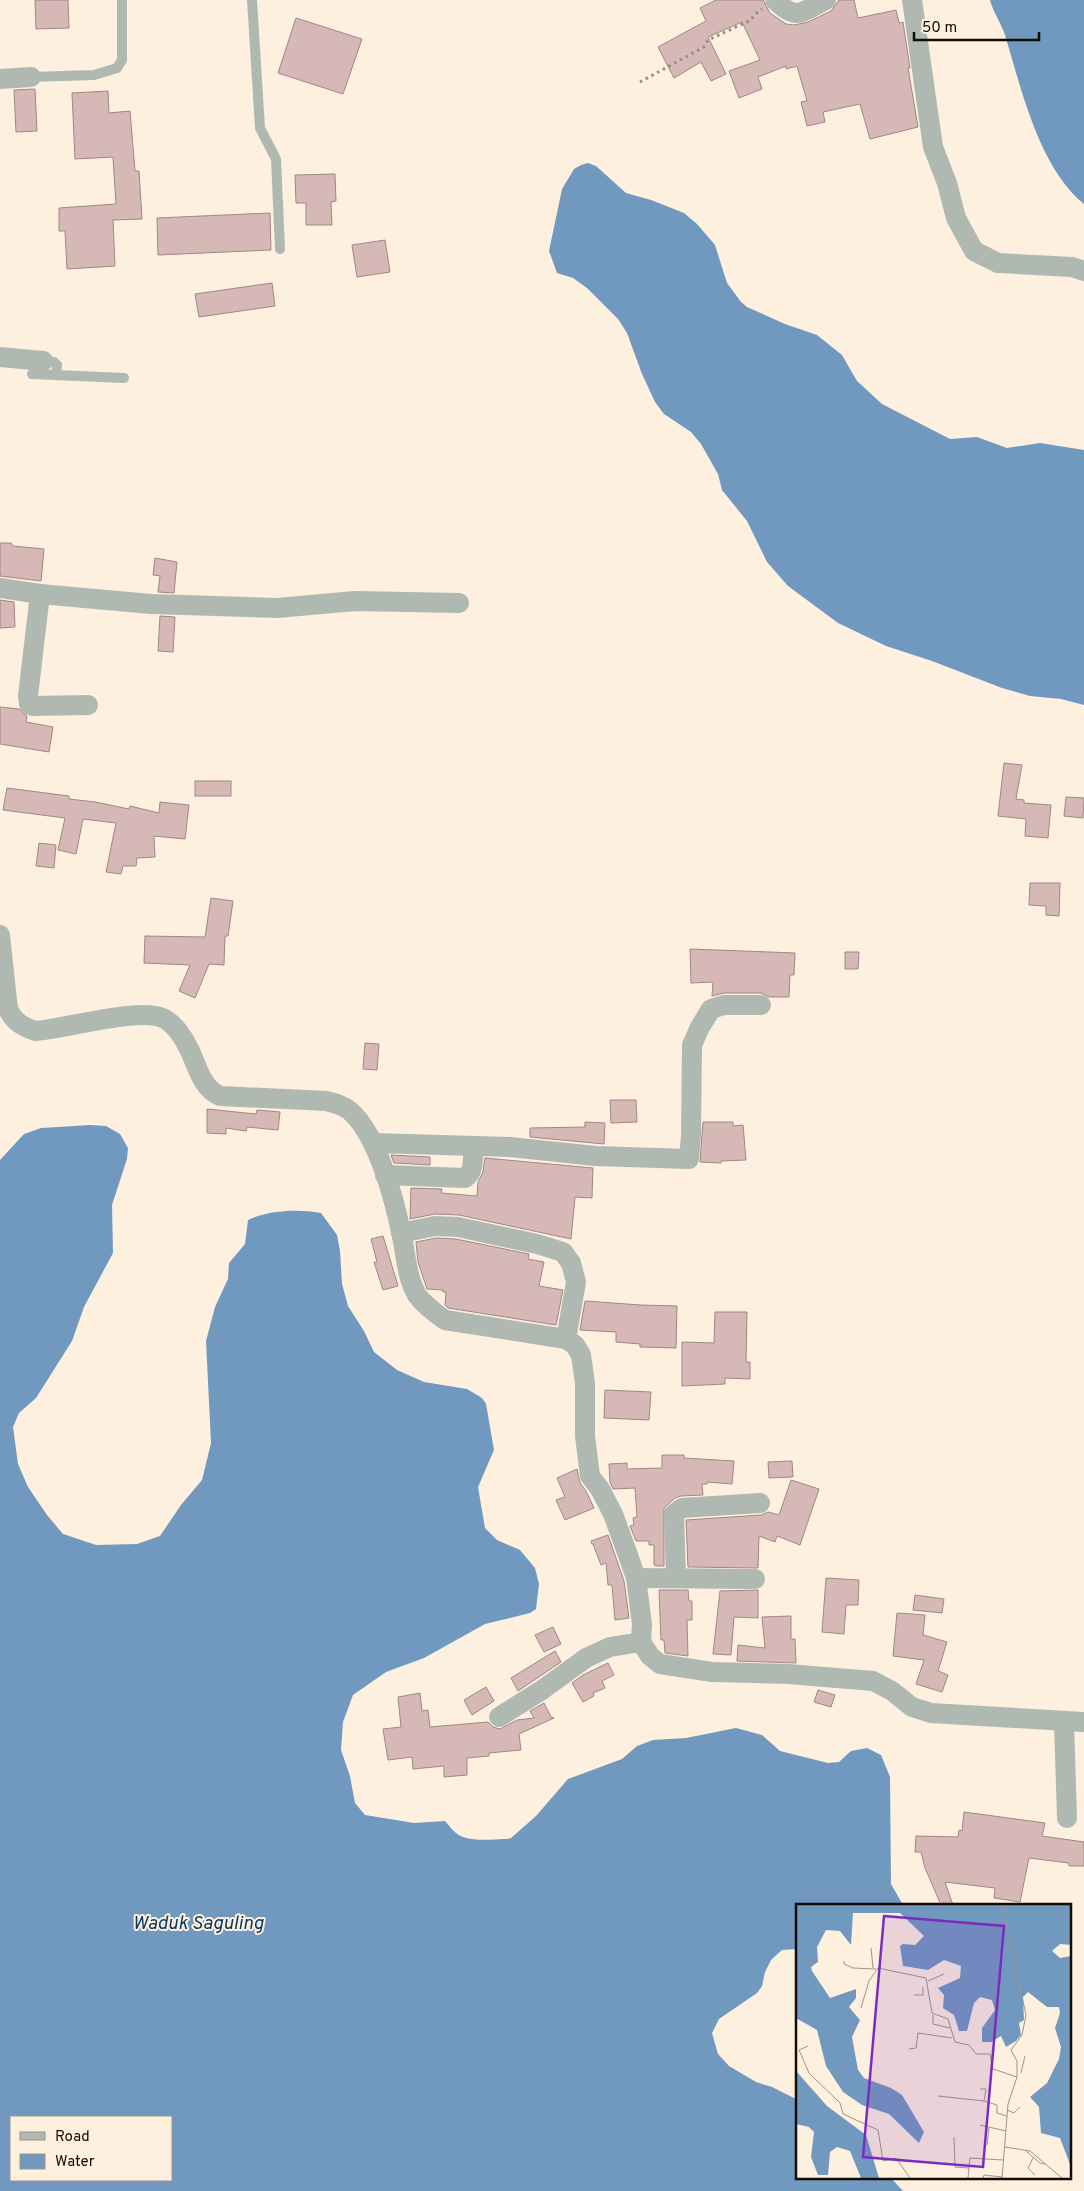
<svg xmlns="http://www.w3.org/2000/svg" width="1084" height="2191" font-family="Overpass,sans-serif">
  <rect width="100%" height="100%" fill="#fdf0df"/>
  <!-- water -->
  <g fill="#7199c0" fill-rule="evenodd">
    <path d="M990,0H1084V204C1039,168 1021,88 1005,35C1001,23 993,12 990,0Z"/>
    <path d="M588,163L596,166L626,193L651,200L684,213L697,224L715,245L727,283L741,302L747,307L785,324L817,335L842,355L857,381L882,404L950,439L977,437L1007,448L1040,443L1084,450V705L1061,699L1030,696L1002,688L932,661L886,646L838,623L788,586L767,562L747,521L722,490L718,474L701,444L691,432L664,414L655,402L642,374L627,333L618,319L587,288L573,278L557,273L549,251L562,189L574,169L581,165Z"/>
    <path d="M90,1125L106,1126L120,1134L128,1148L127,1159L112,1205L113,1253L84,1307L72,1341L36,1398L19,1413L13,1427L18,1464L28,1487L47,1515L63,1534L96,1545L137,1544L160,1536L181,1505L202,1480L211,1443L206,1341L215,1307L228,1279L229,1263L245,1244L248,1220C270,1210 297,1209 321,1213L337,1235L340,1251L342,1284L348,1306L364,1331L374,1352L397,1370L424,1382L467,1389L482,1398L486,1404L494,1450L478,1487L485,1528L497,1540L520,1550L535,1568L539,1584L536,1609L530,1613L485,1624L424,1658L386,1672L353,1695L343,1722L341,1750L350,1776L355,1803L365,1815L414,1823L445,1821C449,1825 452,1830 456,1833C468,1843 492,1839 507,1839L511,1838L536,1816L568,1779L622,1759L637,1746L653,1740L686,1738L736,1728L762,1735L780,1751L828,1763L839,1762L851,1751L867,1748L881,1755L890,1777L891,1884L903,1905H798V1949L782,1950L771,1960L765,1972L762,1986L757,1993L719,2019L712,2033L718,2054L729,2066L756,2082L772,2087L798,2100V2177H890L903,2191H0V1160L24,1134L41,1128ZM171,2117V2180H11V2117Z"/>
  </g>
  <!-- building -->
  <g fill="#d6b9b6" stroke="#a18683">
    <path d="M35,0H68L69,28L36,29Z"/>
    <path d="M716,0H763L770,13L786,24L794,25L808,22L831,11L839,0H854L858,18L896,10L899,23L903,22L910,68H908L918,127L870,139L860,104L823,112L825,122L807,126L801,102L807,101L797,66L786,69V66L758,77L762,89L739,98L729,71L760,60L742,22L708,37L726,74L711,81L701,62L674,78L658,47L706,21L700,8Z"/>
    <path d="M296,18L362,39L343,94L278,73Z"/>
    <path d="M35,89L37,131L16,132L14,90Z"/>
    <path d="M108,91L109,113L130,111L135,171H139L142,219L113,220L115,266L67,269L65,231H59V208L116,204L113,157L75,159L72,93Z"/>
    <path d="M335,174L336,201L331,202L332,225H306V203H296L295,175Z"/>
    <path d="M270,213L271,250L158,255L157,218Z"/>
    <path d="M385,240L390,272L357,277L352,245Z"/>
    <path d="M272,283L275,306L199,317L195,294Z"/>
    <path d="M0,543H11L13,546L44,549L41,581L0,576Z"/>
    <path d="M155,558L177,562L174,593L158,592L160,576L153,575Z"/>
    <path d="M0,600L14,602L15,627L0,628Z"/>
    <path d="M160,616L175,617L173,652L158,651Z"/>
    <path d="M0,707L19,709L27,716L26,722L53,727L49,752L0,744Z"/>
    <path d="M1004,763L1022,765L1016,799L1024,800V803L1051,805L1048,838L1025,836L1026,819L998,816Z"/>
    <rect x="195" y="781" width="36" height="15"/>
    <path d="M7,788L69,796V799L95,802L129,809L130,806L159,813L160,802L189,805L185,839L154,836L155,857L137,858L136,866H123L121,874L106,872L116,823L83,819L76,854L58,850L65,818L3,810Z"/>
    <path d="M1066,797L1084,798L1083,818L1064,816Z"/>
    <path d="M39,843L56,845L54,868L36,866Z"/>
    <path d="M1030,883H1060L1059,916L1046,915V906L1029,905Z"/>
    <path d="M211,898L233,901L228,936H225L224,965L209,964L195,998L179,991L190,965L144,963L145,936L205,937Z"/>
    <path d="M690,949L795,953L794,975H790L789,997H769L761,993H724L712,996L713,982L691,983Z"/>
    <path d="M845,952H859L858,969H845Z"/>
    <path d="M365,1043L379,1044L377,1070L363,1069Z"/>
    <path d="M610,1100H636L637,1122L611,1123Z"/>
    <path d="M207,1109L256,1114L257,1110L280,1112L278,1130L247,1127L246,1131L226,1128V1134L207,1133Z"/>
    <path d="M585,1122L605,1123L604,1144L530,1137V1128L585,1127Z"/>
    <path d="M703,1122H733V1126L743,1125L746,1160L721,1161V1163L700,1162Z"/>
    <path d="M391,1155L430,1157V1165L394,1163Z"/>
    <path d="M485,1158L593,1168L592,1198L575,1197L571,1239L459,1215L435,1214L410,1219L411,1188L442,1189L441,1193L477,1196L478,1182L483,1172Z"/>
    <path d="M383,1236L398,1286L383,1290L374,1262H377L371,1239Z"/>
    <path d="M436,1238L456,1239L529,1254L528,1259L544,1262L539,1286L563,1290L556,1325L448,1308L445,1305L446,1292H443V1290L427,1289L418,1262L416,1242Z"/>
    <path d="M585,1301L641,1305L677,1306L676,1348L640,1347V1344L616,1342V1332L580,1330Z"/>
    <path d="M715,1312H747L746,1362H750V1379L725,1378V1384L682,1386V1342L714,1343Z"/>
    <path d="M605,1390L651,1392L649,1420L604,1418Z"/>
    <path d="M662,1455H684V1458L734,1461L732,1484L707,1482V1484H702L703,1495L681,1496L675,1498L664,1508V1566H657L654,1565V1545H649V1541H636L630,1526L634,1525L633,1518L637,1517L635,1488L613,1489L610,1482L609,1464L627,1463V1469L662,1468Z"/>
    <path d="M792,1461L793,1477L769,1478L768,1462Z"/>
    <path d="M577,1469L580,1483L586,1491L594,1508L565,1520L556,1500L565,1497L557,1478Z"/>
    <path d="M791,1480L819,1489L800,1545L777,1536L775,1542L759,1536L758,1568L688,1567L686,1520L761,1515L768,1512L779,1515Z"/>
    <path d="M608,1535L624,1581L629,1618L615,1620L612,1585H608L606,1563L601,1565L593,1544H592L591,1541Z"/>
    <path d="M826,1578L859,1580L858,1605H846L844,1634L822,1632Z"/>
    <path d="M659,1590H688L689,1601H692V1620H687L688,1656L665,1653L664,1640H661Z"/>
    <path d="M758,1590V1618L734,1617L731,1655L713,1654L720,1591Z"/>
    <path d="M915,1595L944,1599L942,1613L913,1610Z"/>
    <path d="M897,1613L925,1615L923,1635L947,1642L938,1671L948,1675L942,1692L916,1684L924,1660L893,1656Z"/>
    <path d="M791,1616V1639H795L796,1663L737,1661L738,1645L765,1648L762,1617Z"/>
    <path d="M553,1627L561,1644L544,1652L535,1635Z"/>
    <path d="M555,1651L561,1662L518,1691L511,1678Z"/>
    <path d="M608,1663L614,1675L602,1681L605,1688L593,1693L594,1696L583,1702L572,1683L583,1675Z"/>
    <path d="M486,1687L494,1701L472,1715L464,1700Z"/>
    <path d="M818,1690L835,1695L831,1707L814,1702Z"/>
    <path d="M420,1693L422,1711L428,1710L430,1727L488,1722L493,1727L500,1729L517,1720L534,1718L530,1711L544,1703L551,1717L554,1718L519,1734L521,1750L489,1753V1756L467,1758V1775L444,1777V1766L413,1769L412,1757L388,1760L383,1729L401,1727L398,1697Z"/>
    <path d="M964,1812L1045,1823L1042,1836L1084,1842V1866H1069V1863L1029,1858L1020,1902L994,1898L995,1888L945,1882L953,1905H941L925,1868L921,1852H915L916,1836L958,1837L959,1830L962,1831Z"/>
  </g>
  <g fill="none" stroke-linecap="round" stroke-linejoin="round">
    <!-- path -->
    <path stroke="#978d81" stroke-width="3" stroke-dasharray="2.5 4" stroke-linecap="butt" d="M640,82L704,47L708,40L751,20L755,14L762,9"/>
    <!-- service -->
    <g stroke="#afb9b2" stroke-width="10">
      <path d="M252,0L260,128L276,159L280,249"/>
      <path d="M31,77L94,75L117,68L122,60V0"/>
      <path d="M43,361L54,362L57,365L56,375"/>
      <path d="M32,374L124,378"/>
    </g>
    <!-- minor -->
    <g stroke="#afb9b2" stroke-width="20">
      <path d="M775,0C797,22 801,12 826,0"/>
      <path d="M912,0L933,147L947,183L956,218L974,251L998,263L1072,267L1084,271"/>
      <path d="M0,79L31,77"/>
      <path d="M0,357L43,361"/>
      <path d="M0,588L40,594L28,696L29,704L32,706L88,705"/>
      <path d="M40,594L151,604L277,608L355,601L459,603"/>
      <path d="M0,935L8,1009C14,1022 22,1026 35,1031C66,1029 141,1006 165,1019C175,1025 184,1038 189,1049C198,1067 201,1087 220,1096L326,1101C335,1103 343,1105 350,1111C377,1134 394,1198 401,1232C406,1253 406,1276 417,1295C424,1305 435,1313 445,1320L566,1339L575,1345L581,1355L585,1383V1436L590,1476L600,1489L613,1514L628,1555L636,1578L642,1624L641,1642L650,1656L660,1664L712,1672L788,1674L873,1681L892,1691L912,1707L931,1713L1084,1722"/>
      <path d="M373,1143L510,1147L595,1156L689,1159L691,1136L692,1045L700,1027L711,1009L724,1005H761"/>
      <path d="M385,1175L465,1178C475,1172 473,1156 473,1146"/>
      <path d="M401,1233L435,1226L458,1227L537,1244L563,1252L571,1263L576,1282L566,1339"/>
      <path d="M676,1577L674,1514L682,1508L760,1503"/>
      <path d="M636,1578L755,1579"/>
      <path d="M499,1717L542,1690L586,1658L610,1647L641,1642"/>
      <path d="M1064,1722L1067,1818"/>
    </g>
  </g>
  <g text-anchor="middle" stroke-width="4" stroke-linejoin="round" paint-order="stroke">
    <!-- water labels -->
    <g font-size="19" font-style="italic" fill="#07375d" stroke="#fdf0df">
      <text x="198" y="1929">Waduk Saguling</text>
    </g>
  </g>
  <!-- overview -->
  <g transform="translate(796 1904)">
    <rect width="275" height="275" fill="#fdf0df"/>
    <path d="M0,1H275V41L264,40L256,47L264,54L275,52V263L264,234L245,229L243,203L234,193L251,179L263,155L265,143L259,124L264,109L263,103H251L232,88L227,93L228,116L223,119L225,131L220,137L210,143L205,132L195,138H186V124L199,106L196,96L184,93L178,99L171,127H163L158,111L147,104L148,91L142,84L164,74L165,62L148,56L132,66L107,62L104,42L107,40L119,41L128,32L104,9H57L55,41L44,27L30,26L21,43L22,58L15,63L16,67L34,94L60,85V94L53,103L64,116L56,133L62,166L68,174L95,184L106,191L128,228L123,239L93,210L66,201L47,188L30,162L21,126L0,114ZM0,167L31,202L70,231L83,274H65L54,247L41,243L34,248L32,271H22L15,253L18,228L13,223L0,220Z" fill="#7199c0"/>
    <path fill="none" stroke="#9f9588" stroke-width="1" d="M206,1L230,111L226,131L215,146L221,157V173L212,200L206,274M75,44L77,64M48,57V60L57,64L80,65M132,77L148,70M118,91H127V83M65,104L73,77L82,64L130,74L136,109L152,115L159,138L173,141L180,150H194L197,165L221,173M137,111V120L154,124M12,142L3,146L13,169L44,199L47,210L82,226L87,257L100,254L114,274M113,145L120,144L122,129L156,134M225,169L229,152M184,185H190L188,197L201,201V209L211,212M142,192L188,197M211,206L218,209L224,203M184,221L210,227M158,233L159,263L173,264M191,241L193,224M209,243L234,247L266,274M230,247L244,259L249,260M237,254L232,264L239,271M172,274L174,254L207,256M187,274L188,271L206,273"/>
    <path fill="#7b2cbf" fill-opacity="0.15" stroke="#7b2cbf" stroke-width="2.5" d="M88,12L208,22L187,263L67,253Z"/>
    <rect width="275" height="275" fill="none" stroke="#110c05" stroke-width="2.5"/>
  </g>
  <!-- legend -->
  <rect x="10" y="2116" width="162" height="65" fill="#fdf0df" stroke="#9f9588"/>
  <rect x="20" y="2132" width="25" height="8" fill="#afb9b2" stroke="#9f9588"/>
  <text x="55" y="2141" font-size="15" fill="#110c05">Road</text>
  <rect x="20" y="2154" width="25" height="15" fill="#7199c0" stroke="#9f9588"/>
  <text x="55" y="2166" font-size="15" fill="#110c05">Water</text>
  <!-- scale -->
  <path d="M914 32v8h125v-8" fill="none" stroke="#110c05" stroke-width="2.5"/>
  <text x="922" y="32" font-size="15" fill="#110c05" stroke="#fdf0df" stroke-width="4" paint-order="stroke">50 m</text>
</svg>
